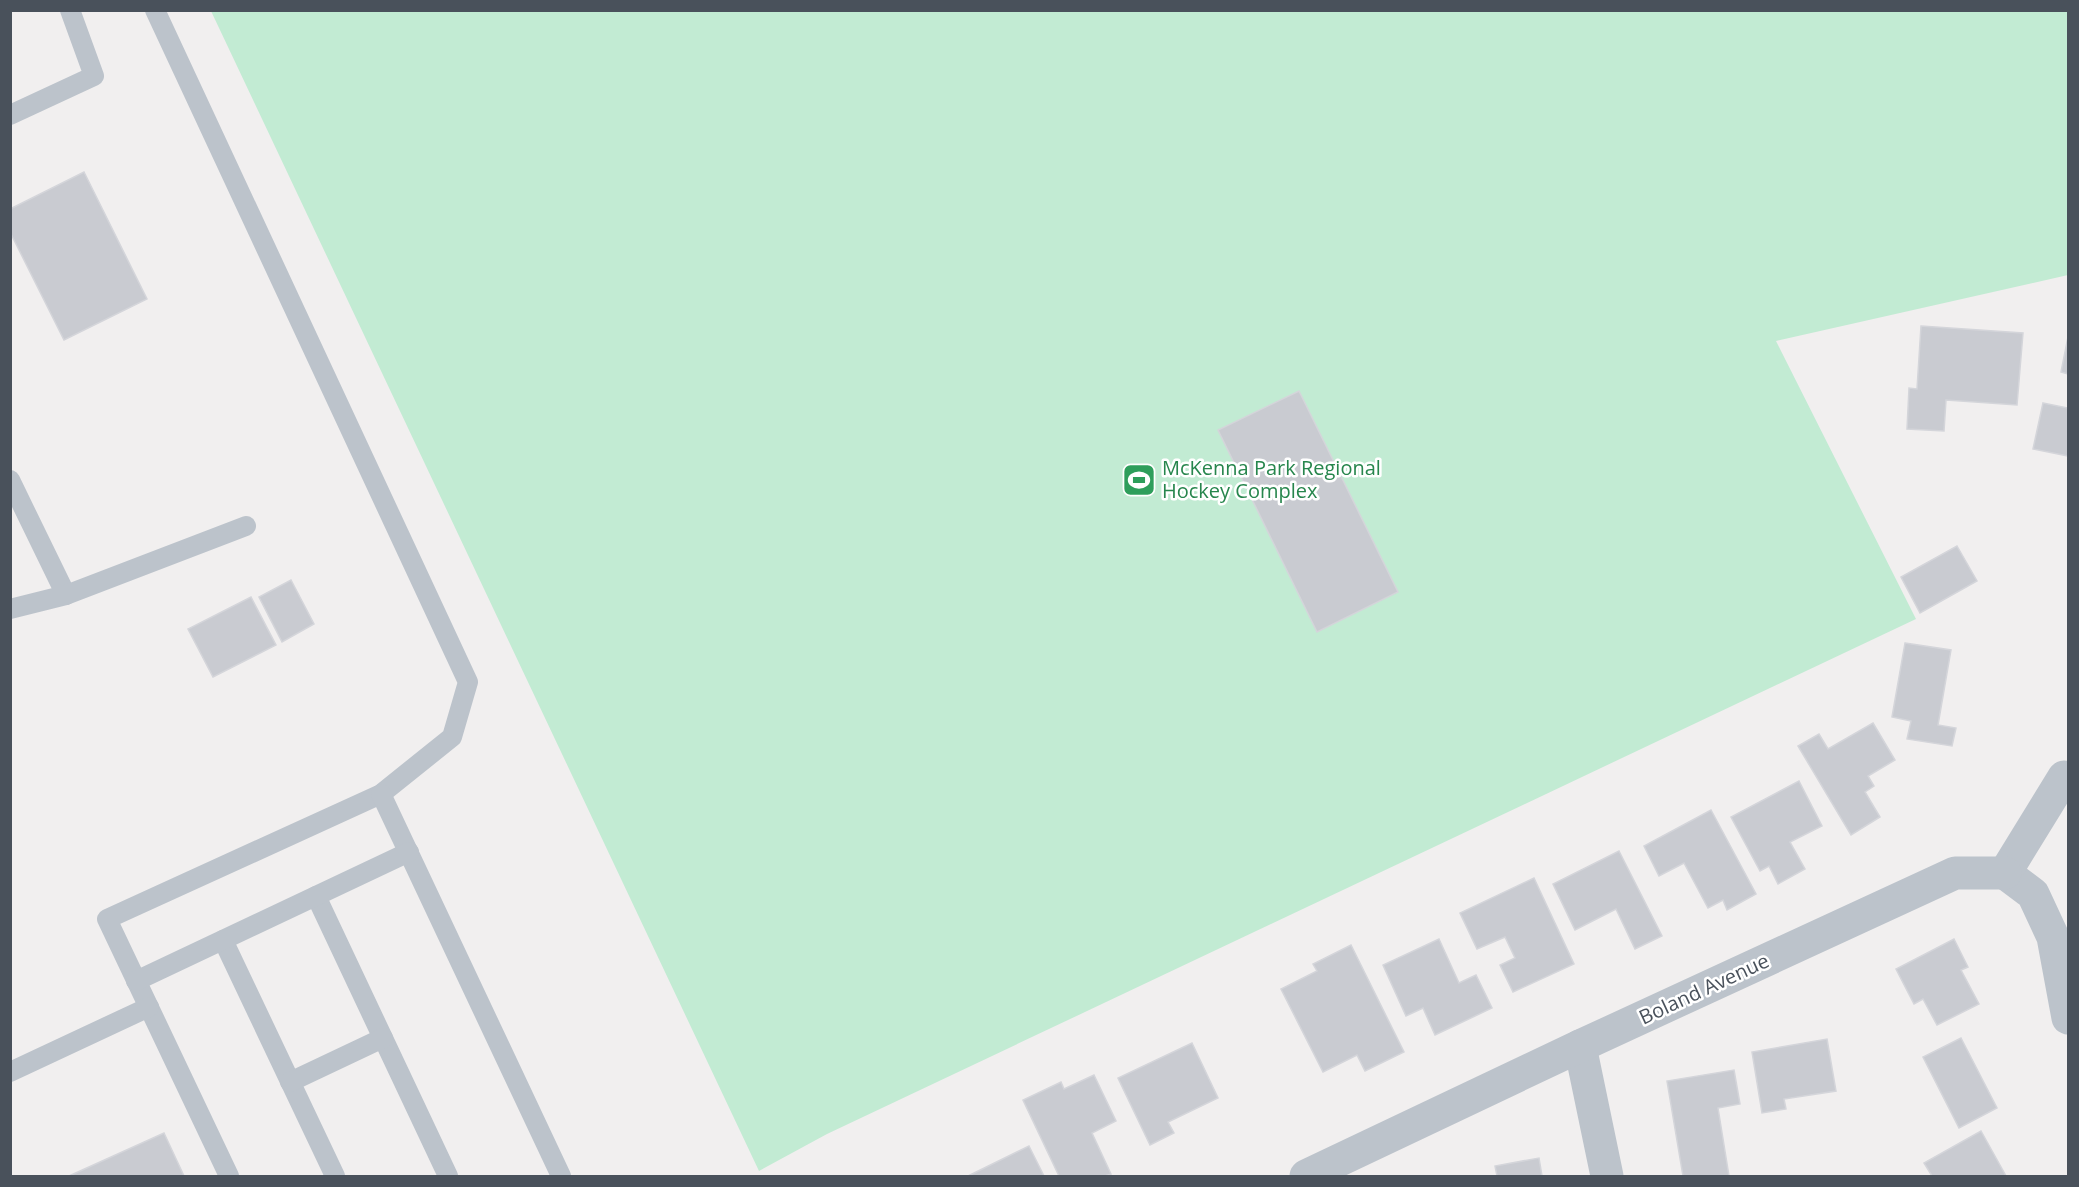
<svg xmlns="http://www.w3.org/2000/svg" width="2079" height="1187" font-family="'Open Sans',sans-serif">
  <rect width="100%" height="100%" fill="#f1efef"/>
  <!-- green -->
  <path fill="#c2ebd3" d="M211,11H2068V275L1776,341L1916,619L827,1134L759,1171Z"/>
  <!-- building -->
  <g fill="#c9cbd1" stroke="#d4d5da" stroke-width="1.5">
    <path d="M84,172L147,299L64,340L10,232V209Z"/>
    <path d="M1921,326L2023,333L2017,405L1946,400L1944,431L1907,429L1909,388L1917,389Z"/>
    <path d="M2068,337V374L2061,372Z"/>
    <path d="M1299,391L1398,592L1317,632L1218,430Z"/>
    <path d="M2043,403L2068,408V456L2033,449Z"/>
    <path d="M1957,546L1977,581L1920,613L1901,577Z"/>
    <path d="M291,580L314,624L282,642L259,597Z"/>
    <path d="M251,597L276,645L213,677L188,629Z"/>
    <path d="M1905,643L1951,650L1938,725L1956,728L1952,746L1907,739L1911,721L1892,717Z"/>
    <path d="M1873,723L1895,760L1868,776L1874,786L1865,792L1880,817L1851,835L1798,746L1819,734L1828,749Z"/>
    <path d="M1799,781L1822,826L1790,842L1805,869L1778,884L1769,866L1760,871L1731,817Z"/>
    <path d="M1711,810L1756,894L1727,910L1723,900L1708,908L1684,863L1659,876L1644,846Z"/>
    <path d="M1619,851L1662,936L1635,949L1616,909L1575,930L1553,884Z"/>
    <path d="M1534,878L1574,964L1513,992L1500,965L1515,958L1505,937L1477,949L1460,913Z"/>
    <path d="M1439,939L1459,983L1476,975L1492,1008L1435,1035L1423,1008L1406,1016L1383,965Z"/>
    <path d="M1954,939L1968,967L1961,970L1979,1004L1937,1025L1923,999L1914,1004L1896,969Z"/>
    <path d="M1351,945L1404,1052L1365,1071L1357,1055L1323,1072L1281,989L1317,971L1313,964Z"/>
    <path d="M1961,1038L1997,1108L1959,1128L1923,1057Z"/>
    <path d="M1827,1039L1836,1091L1784,1099L1786,1109L1762,1113L1752,1052Z"/>
    <path d="M1192,1043L1218,1098L1168,1122L1174,1133L1150,1145L1118,1078Z"/>
    <path d="M1734,1070L1740,1104L1718,1108L1729,1176H1683L1667,1081Z"/>
    <path d="M1094,1075L1116,1121L1092,1133L1111,1174L1105,1176H1059L1023,1100L1061,1082L1064,1089Z"/>
    <path d="M1981,1131L2006,1176H1932L1924,1163Z"/>
    <path d="M164,1133L184,1176H69Z"/>
    <path d="M1029,1146L1044,1176H968Z"/>
    <path d="M1539,1158L1542,1176H1497L1495,1166Z"/>
  </g>
  <g fill="none" stroke-linecap="round" stroke-linejoin="round">
    <!-- service -->
    <g stroke="#bcc3cb" stroke-width="20">
      <path d="M155,10L468,682L452,737L381,794L107,919L229,1176"/>
      <path d="M10,115L94,76L70,10"/>
      <path d="M10,480L66,595"/>
      <path d="M10,609L66,595L246,526"/>
      <path d="M381,794L561,1176"/>
      <path d="M316,896L448,1176"/>
      <path d="M223,940L335,1176"/>
      <path d="M136,981L409,852"/>
      <path d="M10,1072L149,1007"/>
      <path d="M290,1082L383,1038"/>
    </g>
    <!-- minor -->
    <g stroke="#bcc3cb" stroke-width="33">
      <path d="M2005,873L2033,894L2053,937L2068,1018"/>
      <path d="M2005,873L2064,777"/>
      <path d="M1580,1046L1607,1176"/>
      <path d="M1306,1176L1580,1046L1955,873H2005"/>
    </g>
  </g>
  <!-- icons -->
  <defs>
    <g id="stadium-square" transform="scale(1.725)"><rect x="-9" y="-9" width="18" height="18" rx="4" fill="#2e9e5b" stroke="#fff"/><path d="M0-5a6.5 5 0 1 0 0 10a6.5 5 0 1 0 0-10ZM-3.5-1.8h7v3.6h-7Z" fill="#fff"/></g>
  </defs>
  <g fill-rule="evenodd">
    <use href="#stadium-square" x="1139" y="480"/>
  </g>
  <g text-anchor="middle" stroke-width="5" stroke-linejoin="round" paint-order="stroke">
    <!-- leisure labels -->
    <g font-size="20" fill="#27864d" stroke="#fff" text-anchor="start">
      <text x="1162" y="475">McKenna Park Regional<tspan x="1162" dy="23">Hockey Complex</tspan></text>
    </g>
    <!-- street labels -->
    <g font-size="20" fill="#49515b" stroke="#fff">
      <text transform="translate(1704 989) rotate(-25)" y="7">Boland Avenue</text>
    </g>
  </g>
  <!-- border -->
  <rect width="2079" height="1187" fill="none" stroke="#49515b" stroke-width="24"/>
</svg>
